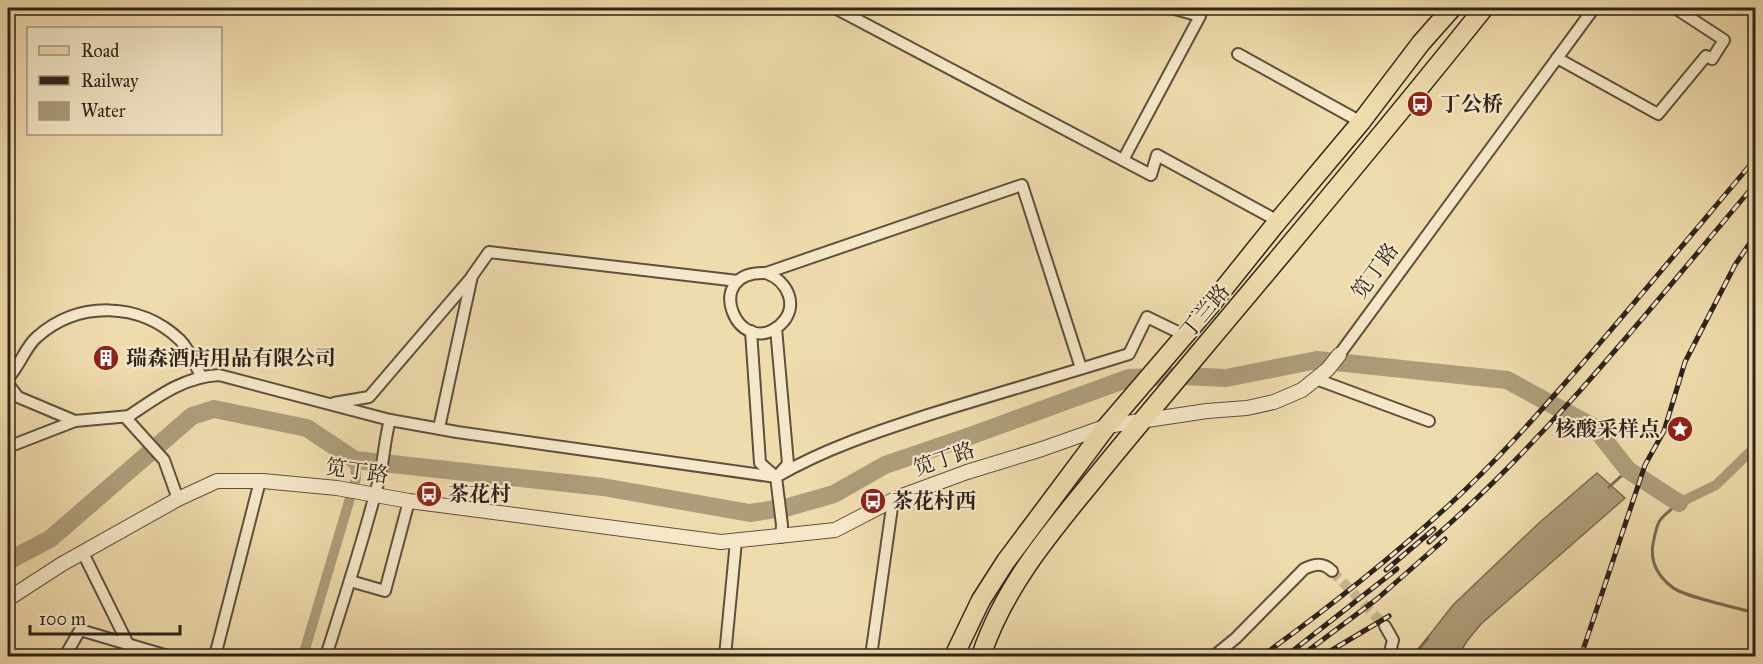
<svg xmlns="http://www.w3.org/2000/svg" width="1763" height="664" font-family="'IM FELL Great Primer','Noto Serif SC',serif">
  <rect width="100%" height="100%" fill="#efdcac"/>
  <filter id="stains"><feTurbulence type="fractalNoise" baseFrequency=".00333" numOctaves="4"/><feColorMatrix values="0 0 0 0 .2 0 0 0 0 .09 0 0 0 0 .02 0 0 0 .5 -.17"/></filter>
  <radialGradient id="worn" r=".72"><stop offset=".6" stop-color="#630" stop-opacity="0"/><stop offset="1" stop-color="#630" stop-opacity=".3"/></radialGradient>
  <!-- water -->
  <path fill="#ad9d7a" stroke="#796c54" stroke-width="1.5" d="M1597,473L1625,498L1481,624L1467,641L1458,656H1413L1453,605L1539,523Z"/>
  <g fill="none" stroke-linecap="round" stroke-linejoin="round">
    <!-- stream -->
    <g stroke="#796c54" stroke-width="3">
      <path d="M1609,487L1628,470"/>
      <path d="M1679,503C1659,520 1658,517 1653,544C1650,561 1658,576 1672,587C1684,597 1738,608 1756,613"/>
      <path d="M1413,656L1428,638"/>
    </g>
    <!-- canal -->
    <g stroke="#ad9d7a" stroke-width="10">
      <path d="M1679,503L1716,485L1756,446"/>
      <path d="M303,656L356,478L355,460"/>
    </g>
    <!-- river -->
    <path stroke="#ad9d7a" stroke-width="18" d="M8,561L50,539L192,416L214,409L307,428L355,460L603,487L750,513L789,507L834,494L885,465L970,436L1129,378L1182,376L1226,378L1317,360L1507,380L1595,428L1628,470L1679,503"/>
    <!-- minor-tunnel -->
    <path stroke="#c8b78f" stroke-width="10" stroke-dasharray="10 5" stroke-linecap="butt" d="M1332,571L1385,626"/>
    <!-- minor casing -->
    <g stroke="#5d513e" stroke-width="14">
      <g id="minor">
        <path d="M835,8L1151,175L1157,155L1278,221"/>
        <path d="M1238,54L1361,122"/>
        <path d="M1557,58L1658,114L1706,56L1712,59L1724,40L1675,8"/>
        <path d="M1123,160L1200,16L1171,8"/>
        <path d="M766,273C788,281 800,307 780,325C738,361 700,270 766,273L1022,185L1081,368"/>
        <path d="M776,328L788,464L780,473"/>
        <path d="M751,331L760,463L776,477L782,525L781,537"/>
        <path d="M1339,355L1594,8"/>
        <path d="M8,378C20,366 25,347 37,337C79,300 140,302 180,340C189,349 195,365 201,376"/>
        <path d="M1316,379L1429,421"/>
        <path d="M8,384L18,397L75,421"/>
        <path d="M334,403L369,397L470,279"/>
        <path d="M439,428L472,276L489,252L738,281"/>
        <path d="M8,447L75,421L130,416"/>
        <path d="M178,499L164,460L126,418C156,398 182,377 219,375L390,420L457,432L776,477C824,449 876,432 928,415C995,394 1062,375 1129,354L1147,317L1184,335"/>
        <path d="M83,553L129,646L127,656"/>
        <path d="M350,581L385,591L409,501"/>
        <path d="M1385,626L1393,640L1389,656"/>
        <path d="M65,656L80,630L168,656"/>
        <path d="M215,656L260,481"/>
        <path d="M326,656C344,599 363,542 378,483C384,462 384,441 390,420"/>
        <path d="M725,656L736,541"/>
        <path d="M871,656L893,500"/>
        <path d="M1214,656L1236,638L1304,569C1314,564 1323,562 1332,571"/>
      </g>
    </g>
    <!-- tertiary casing -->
    <g stroke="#5d513e" stroke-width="16">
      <path id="tertiary" d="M8,599L62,564L178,499L217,481H263L337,488L409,501L721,542L835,530L899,497L967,472L1042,449L1107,426L1207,411L1247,408L1274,402L1302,390L1328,369L1339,355"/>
    </g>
    <!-- primary casing -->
    <g stroke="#2c231a" stroke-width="21">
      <g id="primary">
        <path d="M954,656L981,600L1006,561L1107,426L1209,307L1278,221L1361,122L1421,43L1452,8"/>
        <path d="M981,656C1004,587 1049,534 1095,478C1129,436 1164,395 1199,353C1295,239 1391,124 1484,8"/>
      </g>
    </g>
    <!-- minor -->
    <use href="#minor" stroke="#f5e8c9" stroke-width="10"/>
    <!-- tertiary -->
    <use href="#tertiary" stroke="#f5e8c9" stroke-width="14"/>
    <!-- primary -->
    <use href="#primary" stroke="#efdcac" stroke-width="18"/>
    <!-- rail casing -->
    <g stroke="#2c231a" stroke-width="5">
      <g id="rail">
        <path d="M1429,542C1552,435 1651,307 1756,183"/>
        <path d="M1386,570L1434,529"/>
        <path d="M1262,656C1327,609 1390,559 1449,505C1496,462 1538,414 1580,366C1639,298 1697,228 1756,158"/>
        <path d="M1286,656L1397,569"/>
        <path d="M1301,656L1377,599L1445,539"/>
        <path d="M1322,656L1389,616"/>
        <path d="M1581,656L1645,465L1664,431L1685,362L1735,265L1756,234"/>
      </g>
    </g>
    <!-- rail -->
    <use href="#rail" stroke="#f5e8c9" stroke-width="3" stroke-dasharray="9" stroke-linecap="butt"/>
  </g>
  <!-- icons -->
  <defs>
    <g id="bus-disc" transform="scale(1.35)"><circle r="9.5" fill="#8f2418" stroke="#f5e8c9"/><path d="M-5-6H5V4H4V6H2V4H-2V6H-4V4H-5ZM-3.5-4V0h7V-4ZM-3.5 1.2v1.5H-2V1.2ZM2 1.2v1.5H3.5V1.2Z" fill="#fff"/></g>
    <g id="building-disc" transform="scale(1.35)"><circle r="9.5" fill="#8f2418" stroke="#f5e8c9"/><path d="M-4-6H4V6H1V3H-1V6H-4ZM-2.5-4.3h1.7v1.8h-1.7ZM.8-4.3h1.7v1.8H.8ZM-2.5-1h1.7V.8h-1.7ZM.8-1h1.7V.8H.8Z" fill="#fff"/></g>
    <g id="sight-disc" transform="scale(1.35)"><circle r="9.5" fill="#8f2418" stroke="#f5e8c9"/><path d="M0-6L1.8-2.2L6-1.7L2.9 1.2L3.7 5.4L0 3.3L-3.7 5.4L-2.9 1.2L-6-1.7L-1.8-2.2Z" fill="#fff"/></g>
  </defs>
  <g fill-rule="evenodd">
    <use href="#bus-disc" x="1420" y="104"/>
    <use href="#building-disc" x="106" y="358"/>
    <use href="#sight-disc" x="1680" y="429"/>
    <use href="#bus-disc" x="429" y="494"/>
    <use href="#bus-disc" x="873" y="501"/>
  </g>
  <g text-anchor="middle" stroke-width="4.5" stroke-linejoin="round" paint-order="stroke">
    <!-- poi labels -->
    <g font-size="21" font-weight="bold" fill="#2c231a" stroke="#f5e8c9" text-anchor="start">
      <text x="1440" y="111">丁公桥</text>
      <text x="126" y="365">瑞森酒店用品有限公司</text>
      <text x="1660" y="436" text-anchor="end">核酸采样点</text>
      <text x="448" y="501">茶花村</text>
      <text x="892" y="508">茶花村西</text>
    </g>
    <!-- street labels -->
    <g font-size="21" fill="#2c231a" stroke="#f5e8c9">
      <text transform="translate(1375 271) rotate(-54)" y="7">笕丁路</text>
      <text transform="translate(1205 311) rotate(-50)" y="7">丁兰路</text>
      <text transform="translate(944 459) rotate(-19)" y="7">笕丁路</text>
      <text transform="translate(357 471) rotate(8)" y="7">笕丁路</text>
    </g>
  </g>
  <!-- margin -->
  <rect width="1763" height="664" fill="none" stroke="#efdcac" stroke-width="30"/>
  <rect x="9" y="9" width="1745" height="646" fill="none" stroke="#2c231a" stroke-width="3"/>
  <rect x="15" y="15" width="1733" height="634" fill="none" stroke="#2c231a" stroke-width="1.5"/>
  <!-- legend -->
  <rect x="27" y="27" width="195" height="108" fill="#f5e8c9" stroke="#a59983" stroke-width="1.5"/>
  <rect x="39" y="46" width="30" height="9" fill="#efdcac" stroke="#a59983" stroke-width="1.5"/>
  <text x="81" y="57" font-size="18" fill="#2c231a">Road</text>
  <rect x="39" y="76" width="30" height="9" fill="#2c231a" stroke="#a59983" stroke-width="1.5"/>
  <text x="81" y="87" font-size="18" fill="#2c231a">Railway</text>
  <rect x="39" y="102" width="30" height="18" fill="#ad9d7a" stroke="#a59983" stroke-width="1.5"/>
  <text x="81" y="117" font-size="18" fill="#2c231a">Water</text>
  <!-- scale -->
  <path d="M30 625v9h150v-9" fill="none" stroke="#2c231a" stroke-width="3"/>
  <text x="39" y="625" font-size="18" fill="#2c231a" stroke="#f5e8c9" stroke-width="4.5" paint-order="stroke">100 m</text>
  <rect width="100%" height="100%" filter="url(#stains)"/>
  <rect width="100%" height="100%" fill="url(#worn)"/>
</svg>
